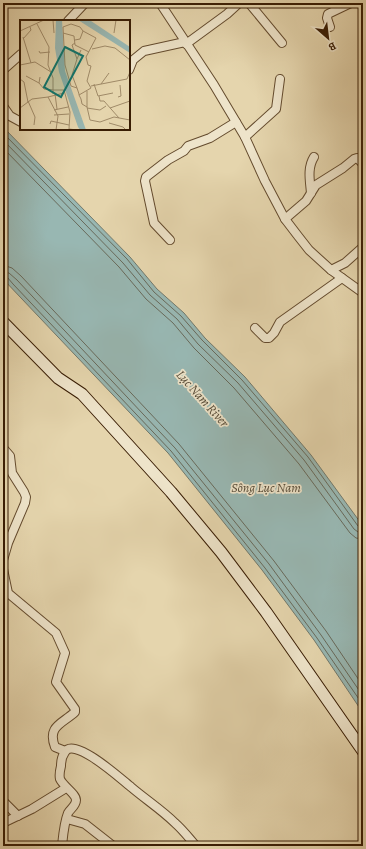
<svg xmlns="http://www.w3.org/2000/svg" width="366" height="849" font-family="Alegreya,serif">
  <rect width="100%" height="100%" fill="#e5d5ad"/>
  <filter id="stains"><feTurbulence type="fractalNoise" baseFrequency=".005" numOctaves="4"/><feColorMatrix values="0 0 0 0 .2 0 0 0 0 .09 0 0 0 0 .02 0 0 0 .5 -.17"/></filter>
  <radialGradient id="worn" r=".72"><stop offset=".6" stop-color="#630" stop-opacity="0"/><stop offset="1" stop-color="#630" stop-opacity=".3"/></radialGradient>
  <!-- water -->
  <path fill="#98b7b2" stroke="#72796c" d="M3,127L130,257L157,289L184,313L205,338L245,377L311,455L363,526V713L314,640L262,570L168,453L3,279Z"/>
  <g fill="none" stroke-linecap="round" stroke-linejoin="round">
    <!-- shore -->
    <g stroke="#686a5b" stroke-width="1">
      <path d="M3,133L127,259L154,292L181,316L202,340L242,380L308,457L358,526L363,528"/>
      <path d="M3,140L123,263L150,295L177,319L198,344L238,383L304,460L354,529L358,532L363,533"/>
      <path d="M3,148L119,267L146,299L173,323L194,348L234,388L299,464L350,533L356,538L363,539"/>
      <path d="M3,265L12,268L21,276L179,444L274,561L326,631L363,686"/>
      <path d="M3,272L9,273L17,280L175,448L269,564L321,635L363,696"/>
      <path d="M3,277H7L13,284L171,451L265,568L317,638L363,705"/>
    </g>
    <!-- street casing -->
    <g stroke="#644b2e" stroke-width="10">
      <g id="street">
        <path d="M160,3L214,85L245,137L265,181L285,219L298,236L309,250L331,270L363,293"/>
        <path d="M249,3L282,43"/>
        <path d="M68,21L85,3"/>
        <path d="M330,27L327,18L328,14L351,3"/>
        <path d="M186,44L227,14L239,3"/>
        <path d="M3,70L21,54"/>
        <path d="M129,70L133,60L144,51L185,42"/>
        <path d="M3,106L10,116L21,122"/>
        <path d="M245,137L276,109L280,79"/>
        <path d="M311,193C310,181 307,168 314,157"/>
        <path d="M285,219L306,201L316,185L343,168L354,159L357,158L363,164"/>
        <path d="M170,240L154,223L145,181L146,177L168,160L184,151L188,146L210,138L236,122"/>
        <path d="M331,270L345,263L363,247"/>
        <path d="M255,328L265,338H269L274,333L280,322L342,278"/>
        <path d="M3,448L10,456L12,473L24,492L26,497L25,503L8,543L3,560"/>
        <path d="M3,569L8,593L56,633L65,653L56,682L75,709V712C62,724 47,726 55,747L65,751"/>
        <path d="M3,801L18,816"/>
        <path d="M67,819L85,824L113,846"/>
        <path d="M3,823L32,809L66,788"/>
        <path d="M62,846C63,836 64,823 68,813C70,809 76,806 76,800C76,794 63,786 60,779C59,775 60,770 61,766C61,762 62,756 65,752C74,736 122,780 131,787C145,799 162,810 175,823C183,830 189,838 196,846"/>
      </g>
    </g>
    <!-- secondary casing -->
    <g stroke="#391d04" stroke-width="13">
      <path id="secondary" d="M3,322L58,378L82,394L171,492L221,552L266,612L363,751"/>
    </g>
    <!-- street -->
    <use href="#street" stroke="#eee4ca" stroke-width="8"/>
    <!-- secondary -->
    <use href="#secondary" stroke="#eee4ca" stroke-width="11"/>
  </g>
  <g text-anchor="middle" stroke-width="3.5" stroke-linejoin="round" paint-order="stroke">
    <!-- water labels -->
    <g font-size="13" font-style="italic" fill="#564b38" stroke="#eee4ca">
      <text transform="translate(203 398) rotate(48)" y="5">Lục Nam River</text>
      <text x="266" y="492">Sông Lục Nam</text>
    </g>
  </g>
  <!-- overview -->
  <g transform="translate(20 20)">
    <rect width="110" height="110" fill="#e5d5ad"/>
    <path d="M36,0H42L45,51L66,110H60L58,107L39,52L35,28ZM58,0L71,1L110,27V33Z" fill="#98b7b2"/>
    <path fill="none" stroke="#a08b69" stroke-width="1" d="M33,0L34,13M17,4L29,27L28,45L33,58V74M0,11L24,0M43,13L54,16L55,25L69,32M94,13L96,0M3,17L11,43M3,19L11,10L10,7M55,20L60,19L63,11M55,23L52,25L57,39L61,30M72,29L85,26L95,28L110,40M19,31L20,33L30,32M57,39L52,55L57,68M0,45L15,42L31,52M6,56L19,63M20,57L19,63L24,69L34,70M0,59L4,62L8,82M74,64L78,76L93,73M81,64L89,53M71,66L107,59L110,52M34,70H44L50,92L49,109L57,110M35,74L37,89M59,75L71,68L67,61L71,46L68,45L66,37L76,18L63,11L60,7L51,4L43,7L45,45L51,66L57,68L59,74V75L61,79L62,84L67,87L70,100L80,102L94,97L110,100M79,76L80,81H84L99,98M98,77L101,76L100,65M8,81L15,97L14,105M67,87V71M0,88L12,79L28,77M67,88L80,90L86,86M90,88L110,81M34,90L48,87M34,95L49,94M89,103L103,107L106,110M30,104L31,101L49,105M36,110L38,96L28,77L44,73"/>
    <path fill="#0f766e" fill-opacity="0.15" stroke="#0f766e" stroke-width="2" d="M45,27L63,36L41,77L24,67Z"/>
    <rect width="110" height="110" fill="none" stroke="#391d04" stroke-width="2"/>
  </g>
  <!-- margin -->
  <rect width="366" height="849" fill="none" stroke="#e5d5ad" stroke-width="16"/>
  <rect x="4" y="4" width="358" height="841" fill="none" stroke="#391d04" stroke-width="2"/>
  <rect x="8" y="8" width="350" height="833" fill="none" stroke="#391d04"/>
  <!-- north arrow -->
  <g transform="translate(328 38) rotate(152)" stroke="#eee4ca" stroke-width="3" paint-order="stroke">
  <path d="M0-3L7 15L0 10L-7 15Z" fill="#391d04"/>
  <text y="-6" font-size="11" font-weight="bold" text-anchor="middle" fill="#391d04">B</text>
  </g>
  <rect width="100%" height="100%" filter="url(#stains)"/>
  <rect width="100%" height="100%" fill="url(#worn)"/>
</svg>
